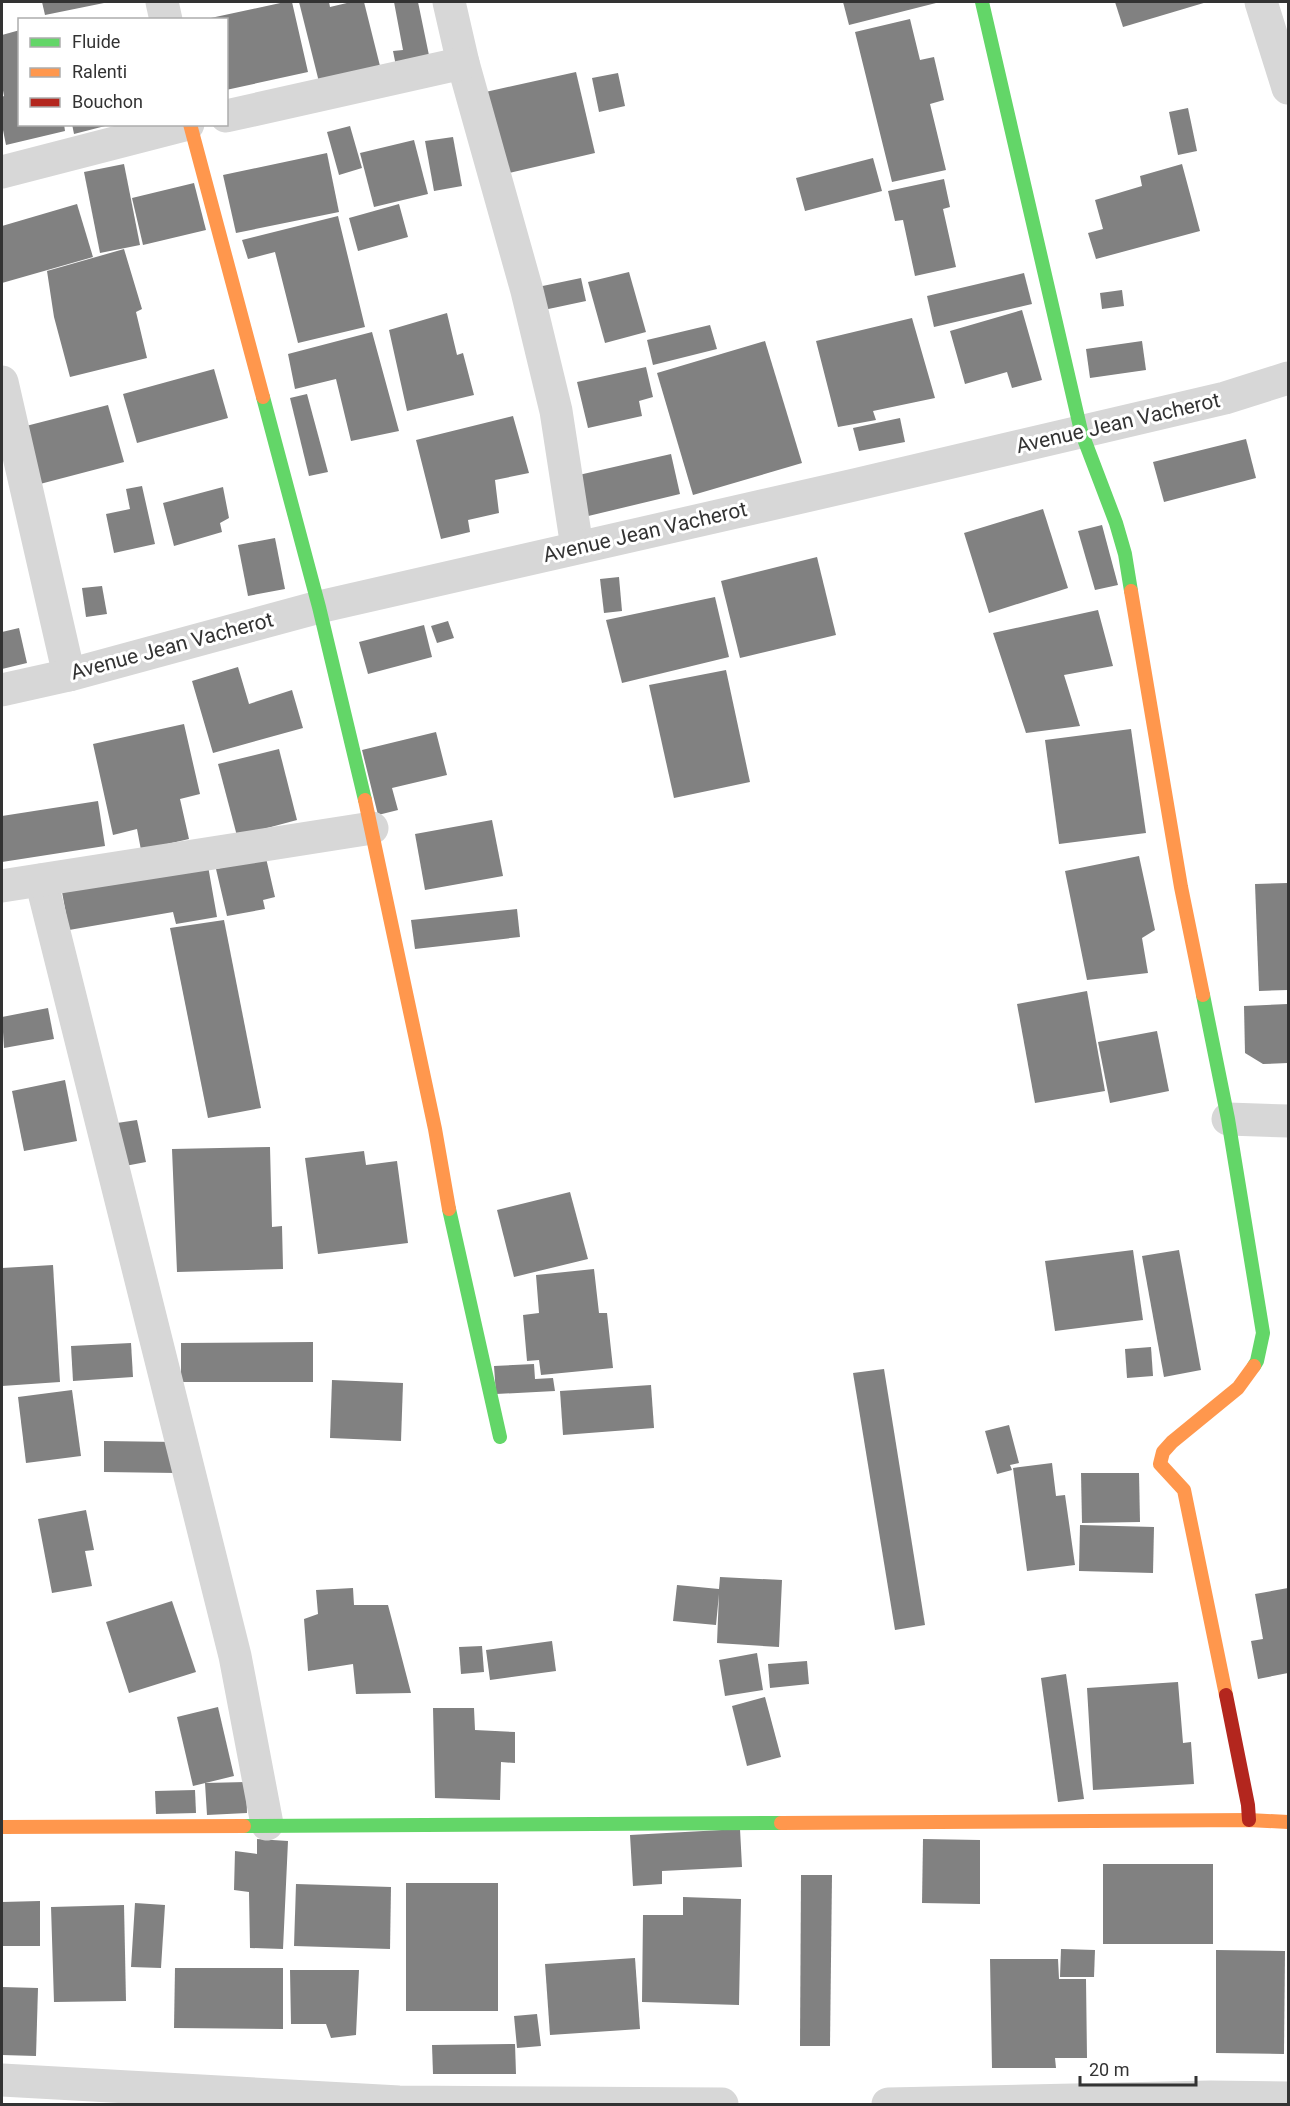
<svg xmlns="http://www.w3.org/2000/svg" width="1290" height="2106" font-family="Roboto,sans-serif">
  <rect width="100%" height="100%" fill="#fff"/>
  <!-- building -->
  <g fill="#818181">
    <path d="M42,2H104V3L45,15Z"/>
    <path d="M285,2H292L308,72L226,90V20L206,19Z"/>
    <path d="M299,2H329L330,7L351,2H364L381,70L320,86Z"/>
    <path d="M394,2H418L431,65L397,71L393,51L403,50Z"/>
    <path d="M843,2H940L849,25Z"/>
    <path d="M1115,2H1207L1123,27Z"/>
    <path d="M910,19L920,60L934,57L944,100L930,104L946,170L892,182L855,32Z"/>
    <path d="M20,30V124H64L65,131L6,145L2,125V97L4,96L2,85V35Z"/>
    <path d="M576,72L595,153L500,175L481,93Z"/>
    <path d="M618,73L625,106L599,112L592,78Z"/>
    <path d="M1188,108L1197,151L1178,155L1169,112Z"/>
    <path d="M72,124H109V125L74,134Z"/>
    <path d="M350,126L362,168L339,175L327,132Z"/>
    <path d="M453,137L462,186L434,191L425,141Z"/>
    <path d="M414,140L428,194L374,207L360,153Z"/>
    <path d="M327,153L339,212L236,233L223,175Z"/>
    <path d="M873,158L882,191L805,211L796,178Z"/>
    <path d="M124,164L140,245L100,253L84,172Z"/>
    <path d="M1182,164L1200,231L1096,259L1088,233L1103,229L1095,200L1142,186L1140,176Z"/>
    <path d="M944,179L950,207L943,209L956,267L915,276L903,220L895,221L888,191Z"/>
    <path d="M194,183L206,230L143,245L132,198Z"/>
    <path d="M77,204L93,257L2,283V226Z"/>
    <path d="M399,204L408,237L358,251L349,218Z"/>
    <path d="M338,216L365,327L298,343L275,252L248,259L242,240Z"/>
    <path d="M124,249L142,309L136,312L147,358L70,377L54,317L47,271Z"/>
    <path d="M629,272L646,332L605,343L588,282Z"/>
    <path d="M1024,273L1032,304L934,327L927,296Z"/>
    <path d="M581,278L586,301L539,311L533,288Z"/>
    <path d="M1122,290L1124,306L1102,309L1100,293Z"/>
    <path d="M1022,310L1042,380L1012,388L1007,372L965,384L950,331Z"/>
    <path d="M447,313L457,355L463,353L474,395L407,411L389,330Z"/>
    <path d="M912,318L935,398L873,411L876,420L838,427L816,341Z"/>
    <path d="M710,325L717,349L653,365L647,340Z"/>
    <path d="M372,332L399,431L351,441L336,379L295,389L288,354Z"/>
    <path d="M765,341L802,463L693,495L657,373Z"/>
    <path d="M1142,341L1146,370L1090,378L1086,349Z"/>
    <path d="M646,367L653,397L639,401L642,416L588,428L577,382Z"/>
    <path d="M214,369L228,418L137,443L123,394Z"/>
    <path d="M307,394L328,472L309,476L290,398Z"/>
    <path d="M108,405L124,462L40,484L26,426Z"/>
    <path d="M513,416L529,473L495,480L499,513L468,520L470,532L441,539L416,440Z"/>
    <path d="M900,418L905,442L859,451L853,428Z"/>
    <path d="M1246,439L1256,478L1164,502L1153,462Z"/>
    <path d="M671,454L680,494L580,518L570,477Z"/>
    <path d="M142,486L155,544L114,553L106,514L130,509L126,489Z"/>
    <path d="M223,487L229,518L220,523L222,532L174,546L163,503Z"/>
    <path d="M1043,509L1068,588L989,613L964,533Z"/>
    <path d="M1102,525L1118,585L1095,590L1078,531Z"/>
    <path d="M275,538L285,589L248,596L238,545Z"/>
    <path d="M817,557L836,635L740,658L721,581Z"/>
    <path d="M619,577L622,611L604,613L600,579Z"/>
    <path d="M102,586L107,614L86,617L82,588Z"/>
    <path d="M715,597L729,657L622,683L606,620Z"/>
    <path d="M1098,610L1113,666L1064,675L1080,726L1026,733L993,633Z"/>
    <path d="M448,621L454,638L437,643L431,626Z"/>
    <path d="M424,625L432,657L368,674L359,642Z"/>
    <path d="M19,628L27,663L2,669V632Z"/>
    <path d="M238,667L249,704L292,690L303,728L213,753L192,681Z"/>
    <path d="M726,670L750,782L674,798L649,685Z"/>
    <path d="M184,724L200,794L180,799L189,839L141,850L137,829L113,835L93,744Z"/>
    <path d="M1131,729L1146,833L1059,844L1045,740Z"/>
    <path d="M436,732L447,775L392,788L398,810L378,815L362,750Z"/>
    <path d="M279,749L297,820L237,836L218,764Z"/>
    <path d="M98,801L105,846L2,862V816Z"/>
    <path d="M492,820L503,876L425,890L415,834Z"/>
    <path d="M1139,856L1155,930L1142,938L1148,973L1087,980L1065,871Z"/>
    <path d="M266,858L275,897L263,900L265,909L227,916L216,869Z"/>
    <path d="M208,866L217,917L176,924L173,912L69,930L62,892Z"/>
    <path d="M1288,883V990L1259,991L1255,884Z"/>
    <path d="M517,909L520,937L415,949L411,920Z"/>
    <path d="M224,920L261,1108L208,1118L170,928Z"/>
    <path d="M1087,991L1105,1091L1035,1103L1017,1004Z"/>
    <path d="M1288,1004V1063L1263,1064L1245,1053L1244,1006Z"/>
    <path d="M48,1008L54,1039L4,1048L2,1017Z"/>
    <path d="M1157,1031L1169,1091L1110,1103L1098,1042Z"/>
    <path d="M65,1080L77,1141L24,1151L12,1091Z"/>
    <path d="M137,1120L146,1162L125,1166L117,1123Z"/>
    <path d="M270,1147L272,1227L282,1226L283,1269L177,1272L172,1149Z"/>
    <path d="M364,1151L366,1165L397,1161L408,1243L318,1254L305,1158Z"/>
    <path d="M570,1192L588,1259L514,1277L497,1210Z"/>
    <path d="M1133,1250L1143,1320L1055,1331L1045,1261Z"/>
    <path d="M1179,1250L1201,1370L1164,1377L1142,1256Z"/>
    <path d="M53,1265L60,1382L2,1386V1268Z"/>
    <path d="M594,1269L599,1313H607L613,1368L541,1375L539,1360L527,1361L523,1315L539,1313L536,1275Z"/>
    <path d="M313,1342V1382H181V1343Z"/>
    <path d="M131,1343L133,1377L73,1381L71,1346Z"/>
    <path d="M1151,1347L1153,1376L1127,1378L1125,1349Z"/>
    <path d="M534,1364L535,1379L553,1378L555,1391L496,1394L494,1366Z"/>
    <path d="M884,1369L925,1625L895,1630L853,1373Z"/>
    <path d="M332,1380L403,1383L401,1441L330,1438Z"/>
    <path d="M651,1385L654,1428L563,1435L560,1391Z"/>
    <path d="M72,1390L81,1456L26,1463L18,1397Z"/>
    <path d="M1009,1425L1019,1463L1010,1465L1012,1470L997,1474L985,1431Z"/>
    <path d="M104,1441L177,1442V1473L104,1472Z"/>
    <path d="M1052,1463L1056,1496L1065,1495L1075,1565L1027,1571L1013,1468Z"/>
    <path d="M1081,1473H1139L1140,1522L1082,1523Z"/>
    <path d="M86,1510L94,1550L85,1551L92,1586L52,1593L38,1519Z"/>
    <path d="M1080,1525L1154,1527L1153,1573L1079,1571Z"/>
    <path d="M720,1577L782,1580L779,1647L717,1643L719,1594L716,1625L673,1621L677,1585L719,1589Z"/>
    <path d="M353,1588L354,1605H388L411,1693L356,1694L353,1664L308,1671L304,1619L318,1614L316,1590Z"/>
    <path d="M1288,1588V1673L1258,1679L1251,1641L1263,1639L1255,1594Z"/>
    <path d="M172,1601L196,1672L129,1693L106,1622Z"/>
    <path d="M552,1641L556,1671L490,1680L486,1650Z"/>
    <path d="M482,1646L484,1672L461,1674L459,1647Z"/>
    <path d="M757,1653L763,1690L725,1696L719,1660Z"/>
    <path d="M807,1661L809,1684L770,1688L768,1664Z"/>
    <path d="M1066,1674L1084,1799L1058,1802L1041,1678Z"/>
    <path d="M1178,1682L1183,1743L1191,1742L1194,1784L1093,1790L1087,1688Z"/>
    <path d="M765,1697L781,1757L747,1766L732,1706Z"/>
    <path d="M218,1707L234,1776L193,1786L177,1717Z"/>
    <path d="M433,1708H474L475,1730L515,1732V1763L501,1762L500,1800L435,1798Z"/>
    <path d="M246,1782L247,1813L207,1815L205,1783Z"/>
    <path d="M195,1790L196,1813L156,1814L155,1791Z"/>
    <path d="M740,1829L742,1867L662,1871V1884L633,1886L630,1835Z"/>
    <path d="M257,1839L288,1841L283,1949L250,1948L249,1892L234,1890L235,1851L257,1854Z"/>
    <path d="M923,1839L980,1840V1904L922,1903Z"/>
    <rect x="1103" y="1864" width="110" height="80"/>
    <path d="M801,1875H832L830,2046H800Z"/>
    <rect x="406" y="1883" width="92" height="128"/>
    <path d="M296,1884L391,1887L390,1949L294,1946Z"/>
    <path d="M683,1897L741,1899L739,2005L642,2002L643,1915H683Z"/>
    <path d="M40,1901V1946H2V1902Z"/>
    <path d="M135,1903L165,1905L161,1968L131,1967Z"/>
    <path d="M124,1905L126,2001L54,2002L51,1907Z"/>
    <path d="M1061,1949L1095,1950L1094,1977H1060Z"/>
    <path d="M1216,1950L1285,1951L1284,2054L1216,2053Z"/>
    <path d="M635,1958L640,2029L550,2035L545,1964Z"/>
    <path d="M990,1959H1058L1059,1979H1086L1087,2058H1055L1056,2068H992Z"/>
    <path d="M175,1968H283V2029L174,2028Z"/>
    <path d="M290,1970H359L356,2035L331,2038L326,2024H291Z"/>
    <path d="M2,1987L38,1988L36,2056L2,2055Z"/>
    <path d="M537,2014L541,2046L517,2048L514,2016Z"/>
    <path d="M515,2044L516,2074H433L432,2045Z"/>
  </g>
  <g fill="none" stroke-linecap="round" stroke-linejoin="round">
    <!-- street -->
    <g stroke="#d7d7d7" stroke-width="33">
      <path d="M162,2L166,20"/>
      <path d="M449,2L463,63L527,291L556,411L577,547"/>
      <path d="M1261,2L1288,88"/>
      <path d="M226,116L463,63"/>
      <path d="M2,172L188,124"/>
      <path d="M2,382L69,675"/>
      <path d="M2,690L69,675L319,607L854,485L1225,398L1288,378"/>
      <path d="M41,880L235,1656L267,1824"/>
      <path d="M2,886L372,828"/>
      <path d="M1228,1119L1288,1121"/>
      <path d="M2,2080L399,2102L722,2104"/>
      <path d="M888,2104L1210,2097L1288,2098"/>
    </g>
    <!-- fast -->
    <g stroke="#63d668" stroke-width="14">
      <path d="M982,2L1081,431L1116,523L1125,554L1131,591"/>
      <path d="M263,397L319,607L365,800"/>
      <path d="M1203,995L1228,1119L1263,1333L1257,1361L1254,1366"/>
      <path d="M449,1209L500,1437"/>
      <path d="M244,1826L781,1823"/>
    </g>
    <!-- slow -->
    <g stroke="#ff974d" stroke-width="14">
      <path d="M190,124L263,397"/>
      <path d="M1131,591L1181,887L1203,995"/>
      <path d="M365,800L435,1129L449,1209"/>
      <path d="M1226,1695L1184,1490L1160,1464L1163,1452L1172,1442L1238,1388L1254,1366"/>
      <path d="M781,1823L1249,1820L1288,1822"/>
      <path d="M2,1827L244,1826"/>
    </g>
    <!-- jam -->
    <path stroke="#b3261e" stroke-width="14" d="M1226,1695L1248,1805L1249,1820"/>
  </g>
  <g text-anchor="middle" stroke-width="6" stroke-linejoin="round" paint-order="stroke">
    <!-- street labels -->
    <g font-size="21" fill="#333" stroke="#fff">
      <text transform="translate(1118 423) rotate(-13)" y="7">Avenue Jean Vacherot</text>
      <text transform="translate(645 532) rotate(-13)" y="7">Avenue Jean Vacherot</text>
      <text transform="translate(172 646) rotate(-15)" y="7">Avenue Jean Vacherot</text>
    </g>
  </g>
  <!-- border -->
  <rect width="1290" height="2106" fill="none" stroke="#333333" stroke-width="6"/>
  <!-- legend -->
  <rect x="18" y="18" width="210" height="108" fill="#ffffff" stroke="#adadad" stroke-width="1.5"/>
  <rect x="30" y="38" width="30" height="9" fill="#63d668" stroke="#adadad" stroke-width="1.5"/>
  <text x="72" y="48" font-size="18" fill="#333333">Fluide</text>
  <rect x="30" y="68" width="30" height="9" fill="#ff974d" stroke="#adadad" stroke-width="1.5"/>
  <text x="72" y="78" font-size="18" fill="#333333">Ralenti</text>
  <rect x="30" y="98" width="30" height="9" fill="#b3261e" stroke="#adadad" stroke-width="1.5"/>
  <text x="72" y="108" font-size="18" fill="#333333">Bouchon</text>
  <!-- scale -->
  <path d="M1080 2076v9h116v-9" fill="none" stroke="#333333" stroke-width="3"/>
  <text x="1089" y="2076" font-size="18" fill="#333333" stroke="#ffffff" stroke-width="4.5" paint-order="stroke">20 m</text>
</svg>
